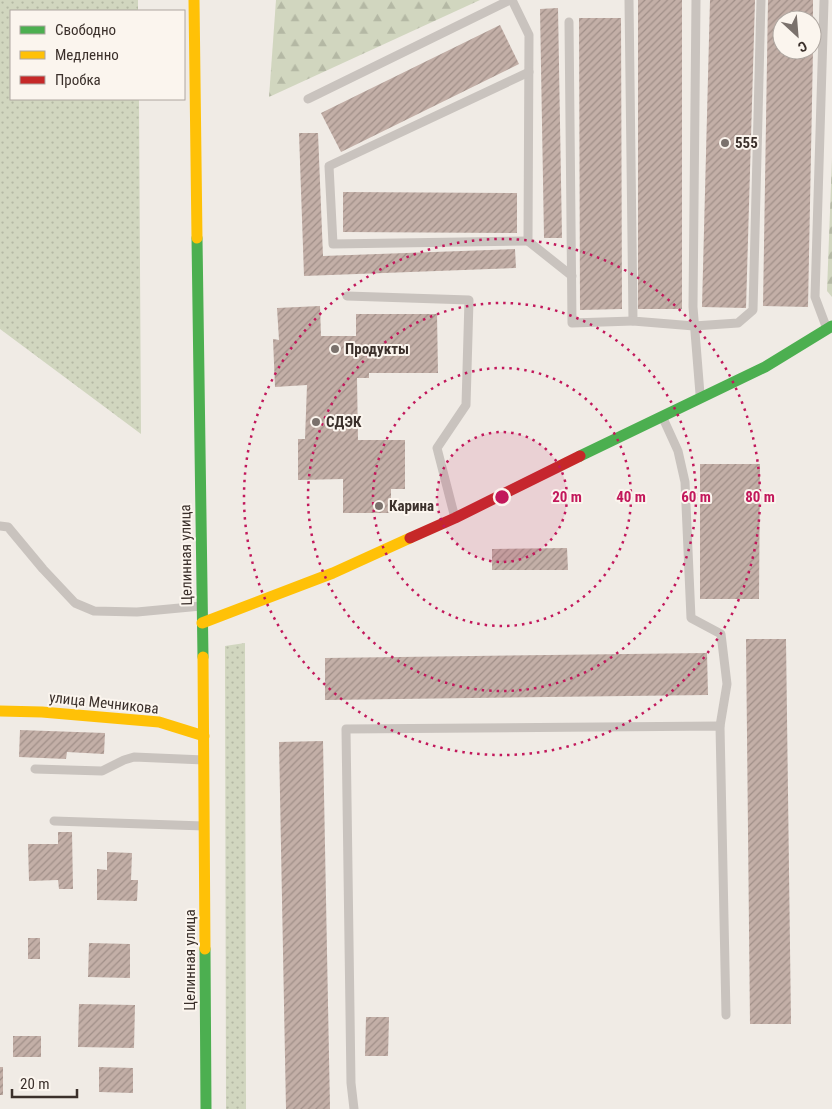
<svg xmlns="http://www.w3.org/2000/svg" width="832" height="1109" font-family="'Roboto Condensed',sans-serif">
  <defs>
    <pattern id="green-dots" width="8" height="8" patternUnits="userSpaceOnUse" patternTransform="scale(1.25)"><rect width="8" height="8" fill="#d1d6bf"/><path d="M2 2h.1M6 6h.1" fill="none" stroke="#b4b8a4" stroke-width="1.8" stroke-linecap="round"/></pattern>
    <pattern id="forest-firs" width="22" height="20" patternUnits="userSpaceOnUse" patternTransform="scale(1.25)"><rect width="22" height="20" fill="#d1d6bf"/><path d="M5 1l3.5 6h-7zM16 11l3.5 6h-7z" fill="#b4b8a4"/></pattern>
    <pattern id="building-hatch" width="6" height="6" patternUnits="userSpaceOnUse" patternTransform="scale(1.25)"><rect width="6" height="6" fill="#c3afa7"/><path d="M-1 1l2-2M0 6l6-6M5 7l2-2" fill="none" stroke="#a08f88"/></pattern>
  </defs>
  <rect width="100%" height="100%" fill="#f0ebe5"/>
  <!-- green -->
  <g fill="url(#green-dots)">
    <path d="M0,0H138V11H11V99H139L141,434L0,329Z"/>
    <path d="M245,643L246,1109H226L225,646Z"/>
  </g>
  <!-- forest -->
  <g fill="url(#forest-firs)">
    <path d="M276,0H480L269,97Z"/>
    <path d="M832,158V297L827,291Z"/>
  </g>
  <!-- building -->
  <g fill="url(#building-hatch)">
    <rect x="638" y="0" width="44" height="309"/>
    <path d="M710,0H755L746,308L702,307Z"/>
    <path d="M768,0H813V20H782V50H813L808,307L763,306Z"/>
    <path d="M558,8L562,238H544L540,9Z"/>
    <path d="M579,18H621L622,309L580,310Z"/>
    <path d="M500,25L519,64L341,152L321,113Z"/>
    <path d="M299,133H318L323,256L515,249L516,268L304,276Z"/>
    <path d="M343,192L517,193V233L343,232Z"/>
    <path d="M320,306L321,336H356V314H437L438,373H369V378H357L358,440H405V489H391V513H343V479L298,480V439H305L307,385L275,387L273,339L279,340L277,308Z"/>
    <path d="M700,464H760L759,599H700Z"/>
    <path d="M567,548L568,570H492V549Z"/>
    <path d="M746,639H786L791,1024H750Z"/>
    <path d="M707,653L708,695L325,700V658Z"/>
    <path d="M20,730L105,733L104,754L67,752L66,759L19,757Z"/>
    <path d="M323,741L330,1109H286L279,742Z"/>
    <path d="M58,832H72L73,889H59L58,880L29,881L28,844H58Z"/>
    <path d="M107,852L132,853L131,880H138L137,901L97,900V869L107,870Z"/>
    <rect x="28" y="938" width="12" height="21"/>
    <path d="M89,943L130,944V978L88,977Z"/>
    <path d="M79,1004L135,1005L134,1048L78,1047Z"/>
    <path d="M366,1017H389L388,1056H365Z"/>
    <rect x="13" y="1036" width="28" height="21"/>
    <rect x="0" y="1067" width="3" height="28"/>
    <path d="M99,1067L133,1068V1093L99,1092Z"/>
  </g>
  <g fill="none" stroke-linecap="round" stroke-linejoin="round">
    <!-- lane -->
    <g stroke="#c9c3be" stroke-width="9">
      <path d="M512,0L529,35L528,241L572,276"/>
      <path d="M629,0L633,321L694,326L738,323L753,310L761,0"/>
      <path d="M696,0L693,307L700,394"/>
      <path d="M824,1L815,297L827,329"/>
      <path d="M569,22L572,323L633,321"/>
      <path d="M308,99L510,0"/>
      <path d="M528,241L333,244L329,166L529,72"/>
      <path d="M347,296L469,300L466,405L437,448L455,518"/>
      <path d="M662,416L678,451L685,482L691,618L721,634L727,684L720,726"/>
      <path d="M0,526L8,527L43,569L75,603L94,611L137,612L201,606"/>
      <path d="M35,769L102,771L124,760L134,757L204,760"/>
      <path d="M54,821L204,826"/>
      <path d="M354,1109L351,1083L346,729L720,726L726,1015"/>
    </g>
    <!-- fast -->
    <g stroke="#4caf50" stroke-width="11">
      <path d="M197,238L203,657"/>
      <path d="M580,456L765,367L832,326"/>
      <path d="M205,949L206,1109"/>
    </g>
    <!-- slow -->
    <g stroke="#ffc107" stroke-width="11">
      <path d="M194,0L197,238"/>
      <path d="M202,623L333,573L410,538"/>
      <path d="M203,657L205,949"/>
      <path d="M0,711L42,712L159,722L204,736"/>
    </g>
    <!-- jam -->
    <path stroke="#c62828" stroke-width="11" d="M410,538L455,518L580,456"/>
  </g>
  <!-- distance rings -->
  <circle cx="502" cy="497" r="65" fill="#c2185b" fill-opacity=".12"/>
  <g fill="none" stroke="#c2185b" stroke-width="2.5" stroke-dasharray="2.5 5">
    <circle cx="502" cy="497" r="65"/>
    <circle cx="502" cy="497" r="129"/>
    <circle cx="502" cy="497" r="194"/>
    <circle cx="502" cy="497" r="258"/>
  </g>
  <!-- markers -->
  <g fill="#7a716c" stroke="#fbf5ee" stroke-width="2">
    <circle cx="725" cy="143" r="5"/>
    <circle cx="335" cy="349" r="5"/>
    <circle cx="316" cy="422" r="5"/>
    <circle cx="379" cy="506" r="5"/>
  </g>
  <g text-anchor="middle" stroke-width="4" stroke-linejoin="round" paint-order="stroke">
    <!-- poi labels -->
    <g font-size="15" font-weight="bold" fill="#3b302b" stroke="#fbf5ee" text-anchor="start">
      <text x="735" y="148">555</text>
      <text x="345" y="354">Продукты</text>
      <text x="326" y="427">СДЭК</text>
      <text x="389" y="511">Карина</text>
    </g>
    <!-- street labels -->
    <g font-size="15" fill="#3b302b" stroke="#fbf5ee">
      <text transform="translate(186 555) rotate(-91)" y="5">Целинная улица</text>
      <text transform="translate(104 703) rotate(6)" y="5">улица Мечникова</text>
      <text transform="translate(190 960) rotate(-90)" y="5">Целинная улица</text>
    </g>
  </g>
  <circle cx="502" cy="497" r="8" fill="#c2185b" stroke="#fbf5ee" stroke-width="2.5"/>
  <g font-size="15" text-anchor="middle" font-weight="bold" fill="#c2185b" stroke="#fbf5ee" stroke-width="4" stroke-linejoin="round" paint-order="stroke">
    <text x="567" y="502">20 m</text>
    <text x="631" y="502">40 m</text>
    <text x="696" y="502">60 m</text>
    <text x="760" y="502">80 m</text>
  </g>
  <!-- legend -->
  <rect x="10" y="10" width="175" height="90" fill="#fbf5ee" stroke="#aea6a0"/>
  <rect x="20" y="26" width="25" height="8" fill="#4caf50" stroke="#aea6a0"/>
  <text x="55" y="35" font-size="15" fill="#3b302b">Свободно</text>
  <rect x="20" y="51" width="25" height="8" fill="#ffc107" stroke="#aea6a0"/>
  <text x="55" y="60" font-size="15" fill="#3b302b">Медленно</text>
  <rect x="20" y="76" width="25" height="8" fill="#c62828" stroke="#aea6a0"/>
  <text x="55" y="85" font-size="15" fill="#3b302b">Пробка</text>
  <!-- north arrow -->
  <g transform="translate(797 35) rotate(154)"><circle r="24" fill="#fbf5ee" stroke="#aea6a0"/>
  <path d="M0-4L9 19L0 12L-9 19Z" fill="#7a716c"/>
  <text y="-8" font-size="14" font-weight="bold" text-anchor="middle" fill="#3b302b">С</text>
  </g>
  <!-- scale -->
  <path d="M12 1089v8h65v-8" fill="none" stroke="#3b302b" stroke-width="2.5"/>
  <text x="20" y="1089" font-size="15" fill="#3b302b" stroke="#fbf5ee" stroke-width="4" paint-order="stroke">20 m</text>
</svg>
